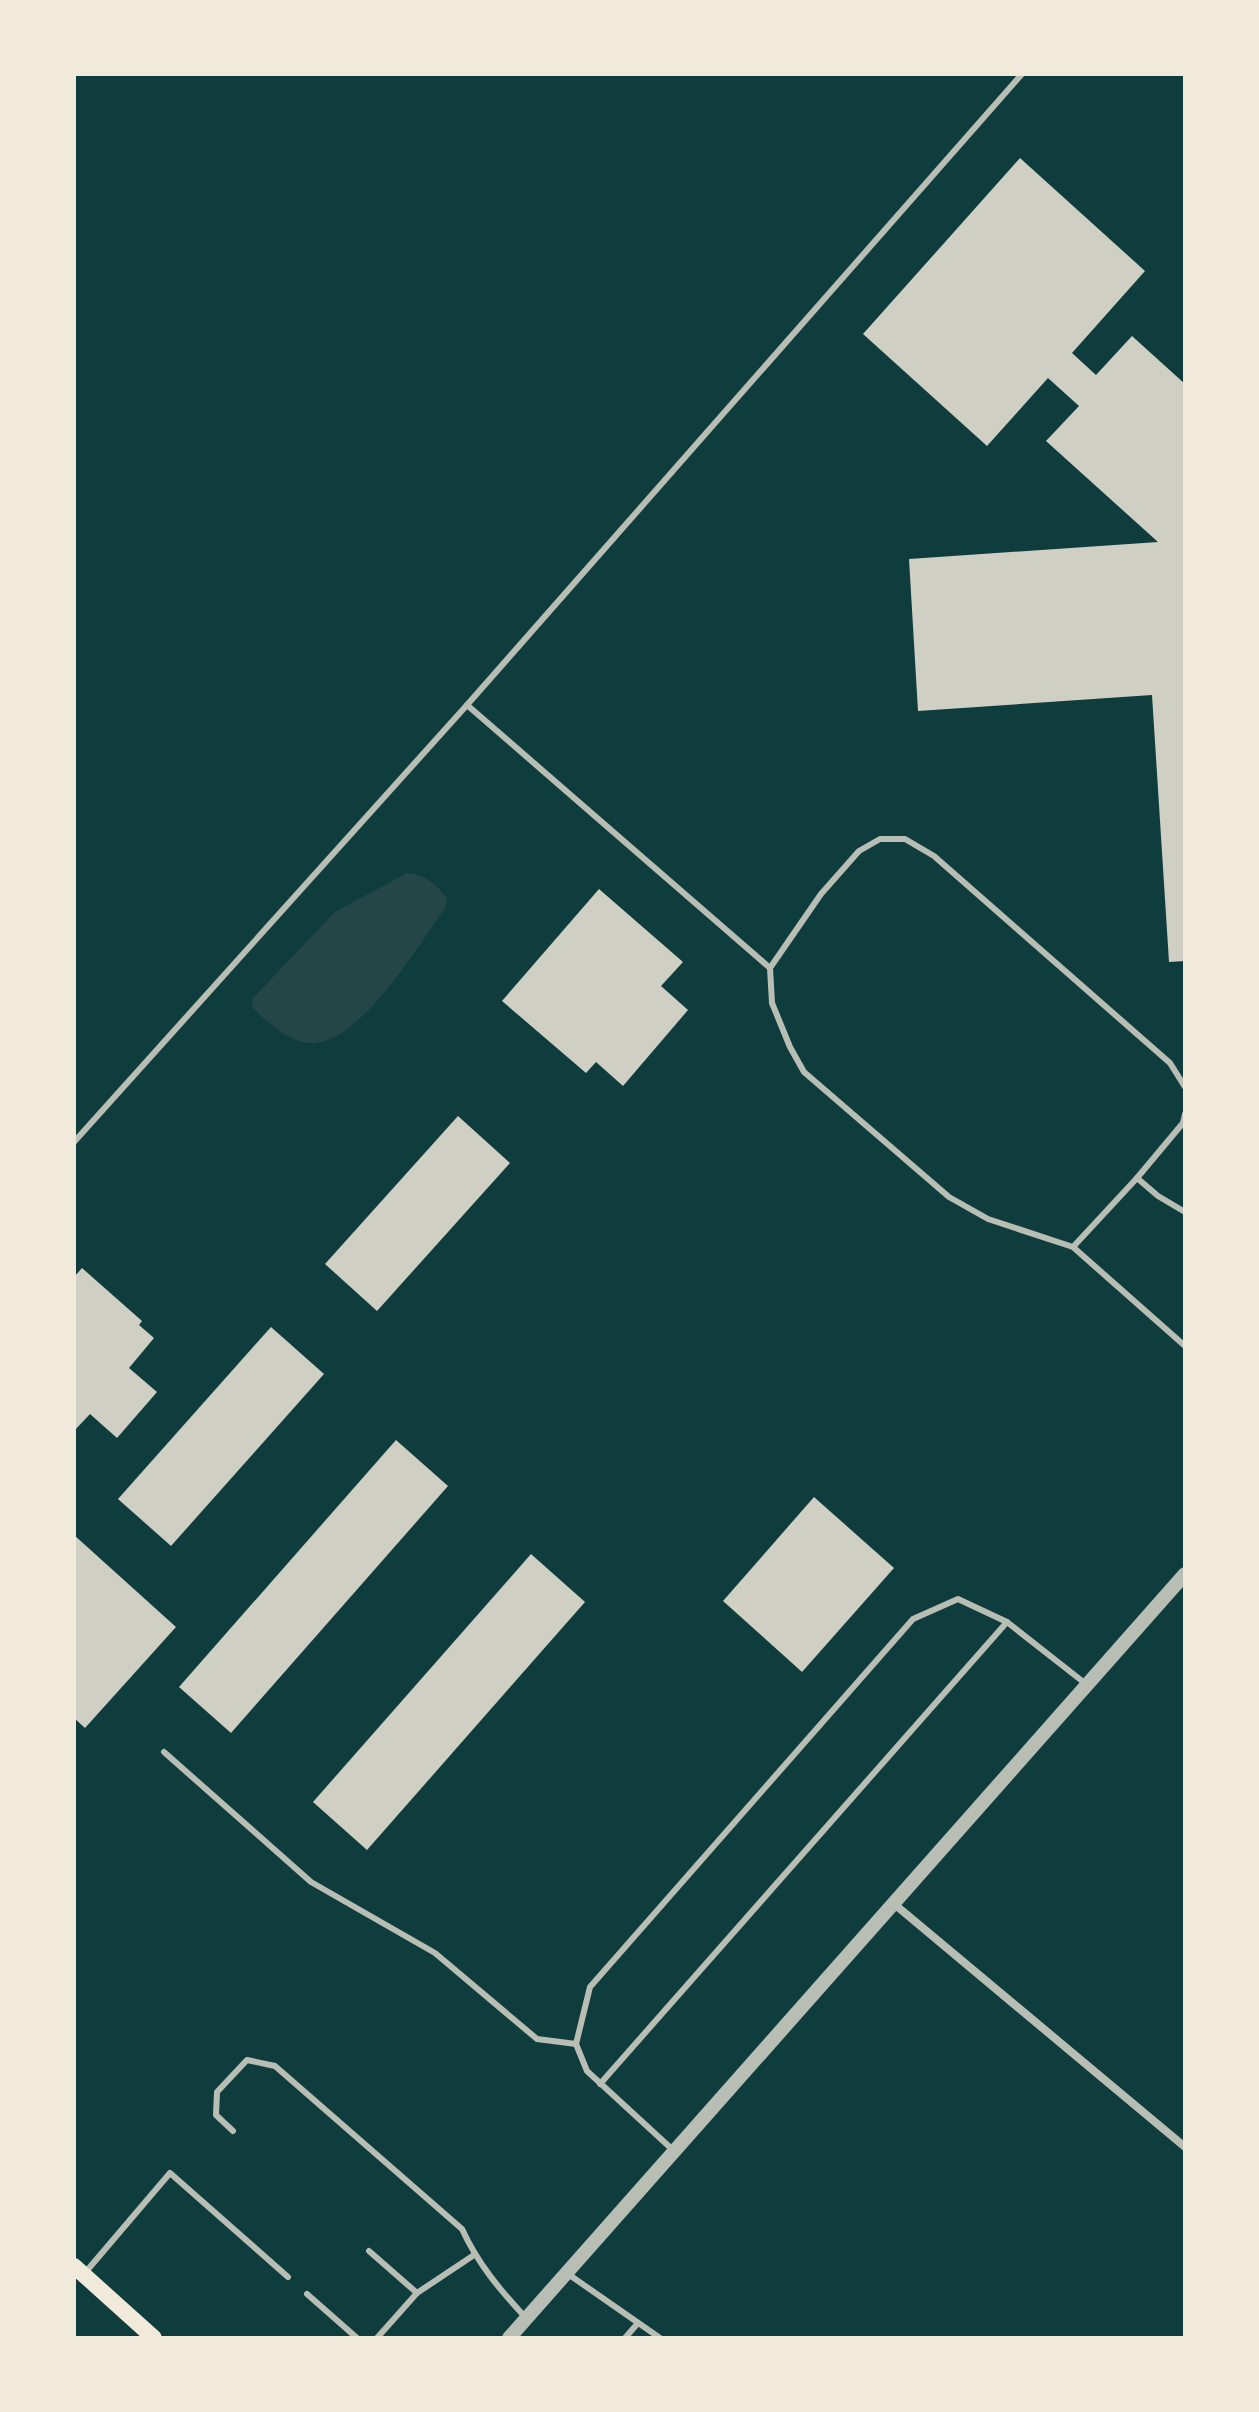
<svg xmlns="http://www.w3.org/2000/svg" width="1259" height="2412" font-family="'Varela Round',sans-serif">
  <rect width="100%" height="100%" fill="#0f3d3e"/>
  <!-- green -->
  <path fill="#244646" d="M407,873C426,875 435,883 447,898L445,908C418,946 363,1038 316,1043C293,1046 268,1023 253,1008L252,999L335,912Z"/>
  <!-- building -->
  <g fill="#cfcfc3">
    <path d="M1020,158L1145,271L1072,353L1096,375L1132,336L1185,384V961L1169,962L1152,695L918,711L909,559L1158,542L1046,441L1079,406L1048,378L987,446L863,334Z"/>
    <path d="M599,889L683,962L661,986L688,1010L623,1086L596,1062L586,1073L502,1001Z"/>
    <path d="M458,1116L510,1163L377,1311L325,1264Z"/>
    <path d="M82,1268L142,1321L139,1325L154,1338L129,1368L157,1392L117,1438L90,1414L74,1431V1277Z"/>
    <path d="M271,1327L324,1374L171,1546L118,1499Z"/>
    <path d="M396,1440L448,1486L231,1733L179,1687Z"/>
    <path d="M814,1497L894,1568L802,1672L723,1601Z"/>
    <path d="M74,1535L176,1627L85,1728L74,1718Z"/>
    <path d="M531,1554L585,1602L367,1850L313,1802Z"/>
  </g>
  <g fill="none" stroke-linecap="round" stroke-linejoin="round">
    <!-- service -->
    <g stroke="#b8beb3" stroke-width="6">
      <path d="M467,705L1022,74"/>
      <path d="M1185,1087L1170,1063L934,856L905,839H880L859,851L821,894L770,968L772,1003L790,1047L804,1072L949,1197L988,1219L1073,1247L1185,1346"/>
      <path d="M74,1142L467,705L770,968"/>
      <path d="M1137,1178L1158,1196L1185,1212"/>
      <path d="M1073,1247L1137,1178L1183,1123L1185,1114"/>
      <path d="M164,1752L311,1882L435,1953L537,2039L576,2044"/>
      <path d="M600,2084L1007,1622"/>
      <path d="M233,2131L216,2115L217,2092L247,2060L275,2066L462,2229C478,2264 500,2290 526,2318"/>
      <path d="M674,2151L587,2071L576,2044L590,1987L913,1619L958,1599L1007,1622L1086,1684"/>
      <path d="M369,2251L417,2293"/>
      <path d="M84,2274L170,2173L288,2277"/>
      <path d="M568,2274L660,2338"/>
      <path d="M307,2294L357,2338"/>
      <path d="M377,2338L417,2293L474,2255"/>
      <path d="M625,2338L638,2323"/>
    </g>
    <!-- minor -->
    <path stroke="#b8beb3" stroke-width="8" d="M893,1903L1185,2147"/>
    <!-- tertiary -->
    <path stroke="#b8beb3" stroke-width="14" d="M509,2338L1185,1574"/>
    <!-- secondary -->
    <path stroke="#f1e9da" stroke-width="16" d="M74,2266L154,2338"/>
  </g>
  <!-- border -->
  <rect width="1259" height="2412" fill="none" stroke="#f1e9da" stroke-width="152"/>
</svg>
